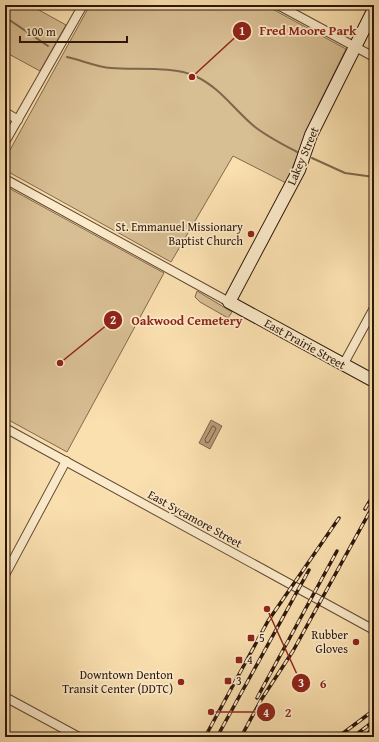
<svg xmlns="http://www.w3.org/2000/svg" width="379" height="742" font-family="'Gentium Book Plus',serif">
  <rect width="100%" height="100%" fill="#fbe0af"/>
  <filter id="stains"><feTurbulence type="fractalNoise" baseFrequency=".005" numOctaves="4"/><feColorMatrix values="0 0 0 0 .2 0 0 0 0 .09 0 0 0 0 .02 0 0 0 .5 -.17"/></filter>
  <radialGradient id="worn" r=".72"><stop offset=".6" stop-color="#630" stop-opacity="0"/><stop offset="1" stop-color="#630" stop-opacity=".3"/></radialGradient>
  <!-- green -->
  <g fill="#d8be93" stroke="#826a4e">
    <path d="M5,5H30L66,25L40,71L5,52Z"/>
    <path d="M90,5H265L346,49L319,104L286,183L233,156L171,262L5,170V159Z"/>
    <path d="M5,186L164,273L67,452L5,418Z"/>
    <path d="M197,291L232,312L228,318L200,302L195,297Z"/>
  </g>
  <!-- water -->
  <path fill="#b59b77" stroke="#7f664b" d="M211,420L222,426L210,449L199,443Z"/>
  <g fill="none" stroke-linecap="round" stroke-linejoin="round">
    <!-- shore -->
    <path stroke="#715840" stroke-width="1" d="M213,426L215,427L216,429L209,442L206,443L205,440Z"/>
    <!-- stream -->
    <g stroke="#7f664b" stroke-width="2">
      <path d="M5,17L48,46"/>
      <path d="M67,57C81,60 97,67 111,68C136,70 173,66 195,76C221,88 234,110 255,127C268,137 282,144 297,152"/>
      <path d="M312,158L345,173L374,177"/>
    </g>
    <!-- street casing -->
    <g stroke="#604833" stroke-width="10">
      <g id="street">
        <path d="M278,5L374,57"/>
        <path d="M5,112L18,120"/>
        <path d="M5,142L83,5"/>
        <path d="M5,179L229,302"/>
        <path d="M343,365L374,308"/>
        <path d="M5,428L374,630"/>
        <path d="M5,575L66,461"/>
        <path d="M5,697L79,737"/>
      </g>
    </g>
    <!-- secondary casing -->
    <g stroke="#2d160a" stroke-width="14">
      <path id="secondary" d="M374,9L311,135L299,170L229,302L374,381"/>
    </g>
    <!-- street -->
    <use href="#street" stroke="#fcebcb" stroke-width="8"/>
    <!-- secondary -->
    <use href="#secondary" stroke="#fcebcb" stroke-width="12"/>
    <!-- rail casing -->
    <g stroke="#2d160a" stroke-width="3.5">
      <g id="rail">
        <path d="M365,509L374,494"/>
        <path d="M257,698L337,551"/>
        <path d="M205,737L268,621L339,518"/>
        <path d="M217,737L309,570"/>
        <path d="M241,737L261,700L293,651L374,504"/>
        <path d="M338,737L374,710"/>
        <path d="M353,737L374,721"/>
        <path d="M363,737L374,728"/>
      </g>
    </g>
    <!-- rail -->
    <use href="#rail" stroke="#fcebcb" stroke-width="2" stroke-dasharray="6" stroke-linecap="butt"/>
  </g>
  <!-- markers -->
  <g fill="#8f2418" stroke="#fcebcb" stroke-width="1.5">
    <circle cx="251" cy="234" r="4"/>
    <rect x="247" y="634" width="8" height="8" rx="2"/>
    <circle cx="356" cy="642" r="4"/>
    <rect x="235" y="656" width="8" height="8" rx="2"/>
    <rect x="224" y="677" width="8" height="8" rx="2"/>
    <circle cx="181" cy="682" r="4"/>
  </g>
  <g text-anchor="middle" stroke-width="3.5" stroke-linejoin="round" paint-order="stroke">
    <!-- street labels -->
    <g font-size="12" fill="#2d160a" stroke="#fcebcb">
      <text transform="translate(303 156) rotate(-67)" y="4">Lakey Street</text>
      <text transform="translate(305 344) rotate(29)" y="4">East Prairie Street</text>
      <text transform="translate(195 519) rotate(29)" y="4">East Sycamore Street</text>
    </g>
    <!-- poi labels -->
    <g font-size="12" fill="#2d160a" stroke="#fcebcb" text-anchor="end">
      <text x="243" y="231">St. Emmanuel Missionary<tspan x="243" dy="14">Baptist Church</tspan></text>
      <text x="348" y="639">Rubber<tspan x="348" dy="14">Gloves</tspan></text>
      <text x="259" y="642" text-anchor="start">5</text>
      <text x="247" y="664" text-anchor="start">4</text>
      <text x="173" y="679">Downtown Denton<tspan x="173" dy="14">Transit Center (DDTC)</tspan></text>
      <text x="236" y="685" text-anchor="start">3</text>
    </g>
  </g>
  <!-- callouts -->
  <path fill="none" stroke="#8f2418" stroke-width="1.5" d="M192 77L242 31M60 363L113 320M267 609L301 683M211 712L266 712"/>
  <g fill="#8f2418" stroke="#fcebcb" stroke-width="1.5">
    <circle cx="192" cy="77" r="4"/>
    <circle cx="60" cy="363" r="4"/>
    <circle cx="267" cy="609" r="4"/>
    <circle cx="211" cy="712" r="4"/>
    <circle cx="242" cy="31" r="10"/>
    <circle cx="113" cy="320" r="10"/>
    <circle cx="301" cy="683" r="10"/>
    <circle cx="266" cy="712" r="10"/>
  </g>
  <g font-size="12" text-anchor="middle" font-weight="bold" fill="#fff">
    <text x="242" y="35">1</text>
    <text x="113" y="324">2</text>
    <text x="301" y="687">3</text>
    <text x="266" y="717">4</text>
  </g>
  <g font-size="13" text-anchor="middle" font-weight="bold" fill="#8f2418" stroke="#fcebcb" stroke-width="3.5" stroke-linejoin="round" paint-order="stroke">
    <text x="308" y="35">Fred Moore Park</text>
    <text x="187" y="325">Oakwood Cemetery</text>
    <text x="323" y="688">6</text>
    <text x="288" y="717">2</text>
  </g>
  <!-- margin -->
  <rect width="379" height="742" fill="none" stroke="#fbe0af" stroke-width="20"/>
  <rect x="6" y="6" width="367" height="730" fill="none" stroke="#2d160a" stroke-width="2"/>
  <rect x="10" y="10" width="359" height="722" fill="none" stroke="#2d160a"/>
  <!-- scale -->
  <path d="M20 36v6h107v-6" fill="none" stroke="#2d160a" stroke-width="2"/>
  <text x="26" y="36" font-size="12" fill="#2d160a" stroke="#fcebcb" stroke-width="3" paint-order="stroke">100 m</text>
  <rect width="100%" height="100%" filter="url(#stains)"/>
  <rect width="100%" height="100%" fill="url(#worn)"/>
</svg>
